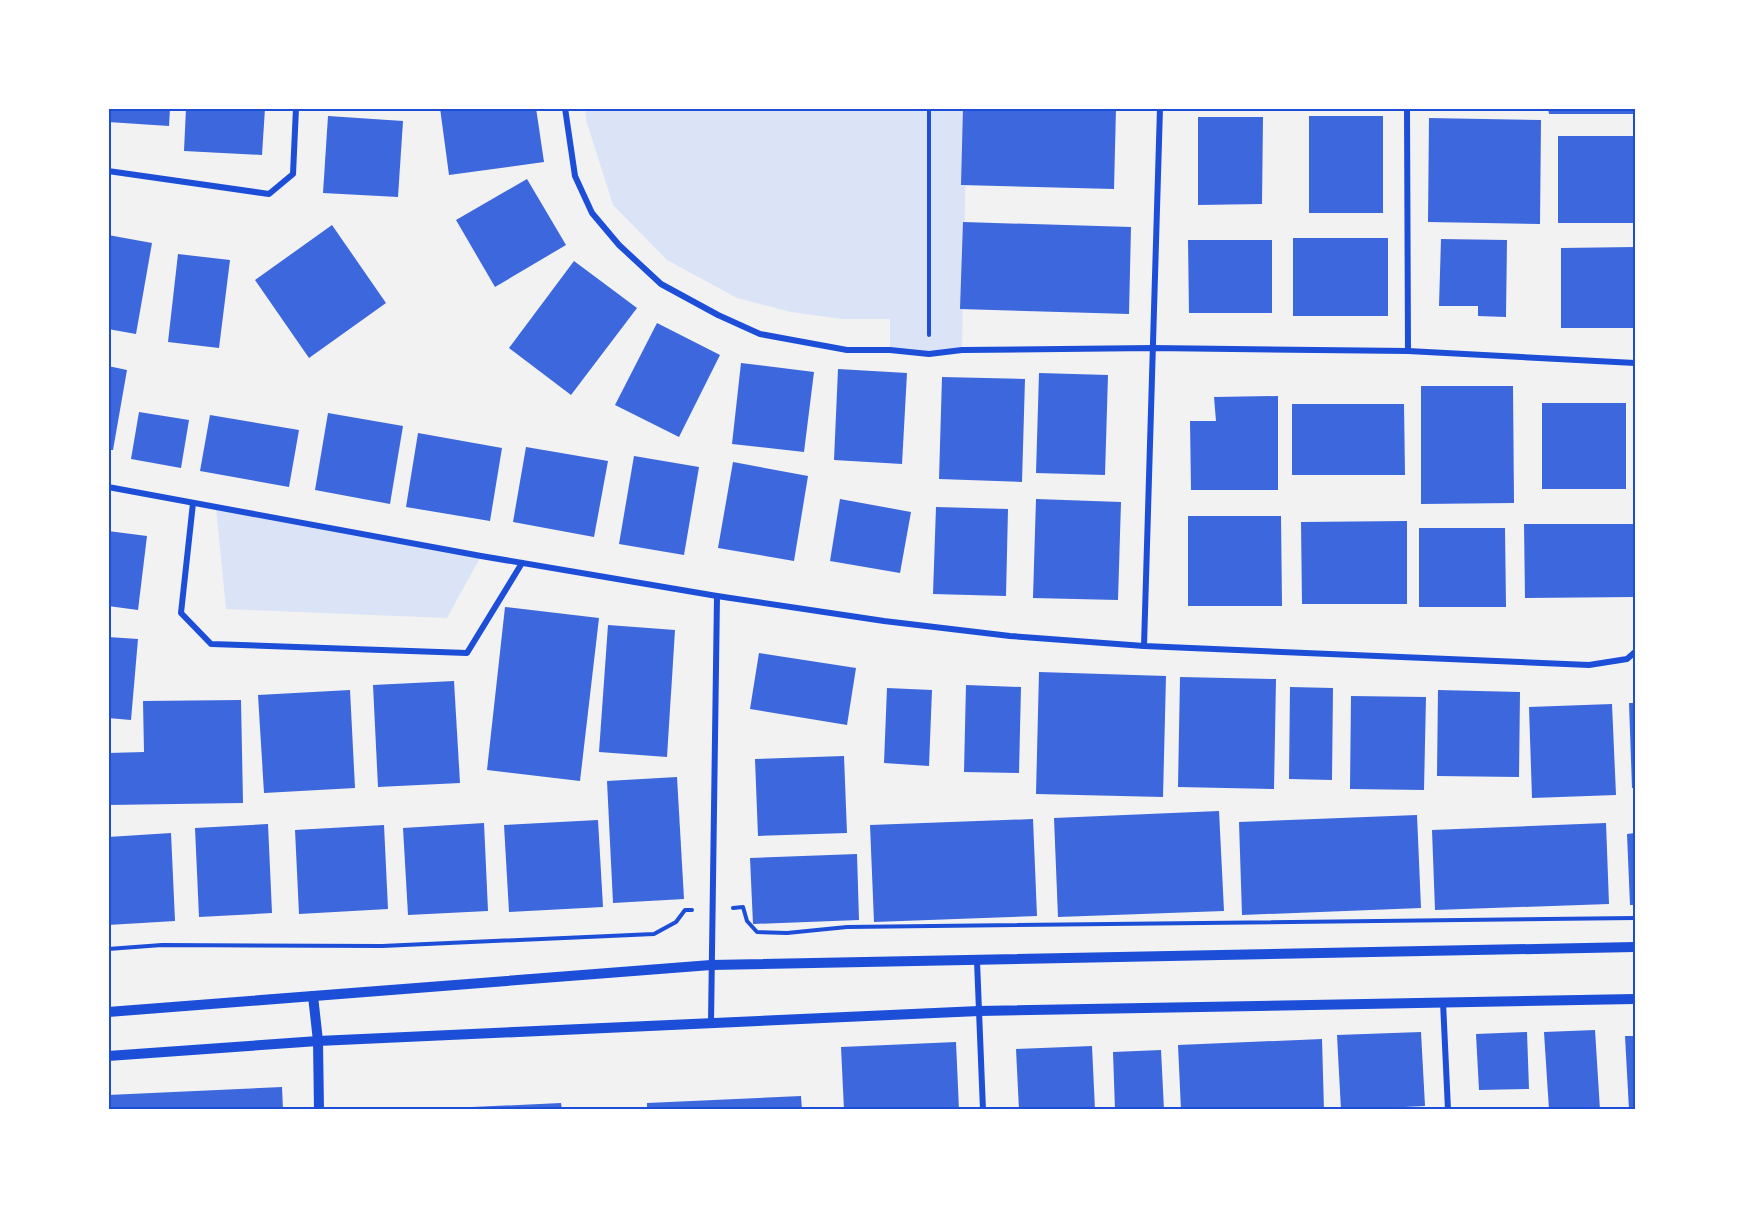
<svg xmlns="http://www.w3.org/2000/svg" width="1743" height="1218" font-family="Poppins,sans-serif">
  <rect width="100%" height="100%" fill="#f2f2f2"/>
  <!-- green -->
  <g fill="#dbe4f7">
    <path d="M585,108H967L962,350L929,354L890,350V319H842L791,312L737,298L667,260L613,205L586,120Z"/>
    <path d="M216,508L481,556L447,618L226,609Z"/>
  </g>
  <!-- building -->
  <g fill="#3d67dc">
    <path d="M108,108H170L169,126L108,122Z"/>
    <path d="M186,108H265L262,155L184,151Z"/>
    <path d="M440,108H536L544,162L449,175Z"/>
    <path d="M963,108H1116L1114,189L961,185Z"/>
    <path d="M1548,108H1635V114H1549Z"/>
    <path d="M328,116L403,121L398,197L323,193Z"/>
    <rect x="1309" y="116" width="74" height="97"/>
    <path d="M1198,117H1263L1262,204L1198,205Z"/>
    <path d="M1429,118L1541,120L1540,224L1428,222Z"/>
    <rect x="1558" y="136" width="77" height="87"/>
    <path d="M527,179L566,245L495,287L456,220Z"/>
    <path d="M963,222L1131,227L1129,314L960,309Z"/>
    <path d="M332,225L386,303L309,358L255,280Z"/>
    <path d="M108,235L152,243L136,334L108,329Z"/>
    <rect x="1293" y="238" width="95" height="78"/>
    <path d="M1441,239L1507,240L1506,317L1478,316V306H1439Z"/>
    <path d="M1188,240H1272V313H1189Z"/>
    <path d="M1635,247V328H1561V248Z"/>
    <path d="M178,254L230,260L219,348L168,342Z"/>
    <path d="M574,261L637,308L571,395L509,348Z"/>
    <path d="M657,323L720,355L679,437L615,405Z"/>
    <path d="M741,363L814,372L804,452L732,444Z"/>
    <path d="M108,366L127,370L113,450H108Z"/>
    <path d="M838,369L907,373L902,464L834,460Z"/>
    <path d="M1039,373L1108,375L1105,475L1036,473Z"/>
    <path d="M942,377L1025,379L1022,482L939,479Z"/>
    <path d="M1421,386H1513L1514,503L1421,504Z"/>
    <path d="M1278,396V490H1191L1190,421H1216L1214,397Z"/>
    <rect x="1542" y="403" width="84" height="86"/>
    <path d="M1292,404H1404L1405,475H1292Z"/>
    <path d="M139,412L189,420L181,468L131,459Z"/>
    <path d="M328,413L403,426L390,504L315,490Z"/>
    <path d="M210,415L299,430L289,487L200,471Z"/>
    <path d="M418,433L502,448L490,521L406,507Z"/>
    <path d="M526,447L608,461L594,537L513,522Z"/>
    <path d="M634,456L699,467L684,555L619,544Z"/>
    <path d="M733,462L808,476L794,561L718,548Z"/>
    <path d="M840,499L911,512L900,573L830,561Z"/>
    <path d="M1036,499L1121,502L1118,600L1033,598Z"/>
    <path d="M936,507L1008,509L1006,596L933,594Z"/>
    <path d="M1188,516H1281L1282,606H1188Z"/>
    <path d="M1407,521V604H1302L1301,522Z"/>
    <path d="M1524,524H1635V597L1525,598Z"/>
    <path d="M1419,528H1505L1506,607H1419Z"/>
    <path d="M108,531L147,536L138,610L108,606Z"/>
    <path d="M505,607L599,618L580,781L487,770Z"/>
    <path d="M608,625L675,630L667,757L599,752Z"/>
    <path d="M108,637L138,639L131,720L108,718Z"/>
    <path d="M759,653L856,668L847,725L750,709Z"/>
    <path d="M1039,672L1166,676L1163,797L1036,794Z"/>
    <path d="M1180,677L1276,679L1274,789L1178,787Z"/>
    <path d="M454,681L460,783L378,787L373,685Z"/>
    <path d="M966,685L1021,687L1019,773L964,772Z"/>
    <path d="M1290,687L1333,688L1332,780L1289,779Z"/>
    <path d="M887,688L932,690L929,766L884,763Z"/>
    <path d="M350,690L355,788L264,793L258,695Z"/>
    <path d="M1438,690L1520,692L1519,777L1437,776Z"/>
    <path d="M1351,696L1426,697L1424,790L1350,789Z"/>
    <path d="M241,700L243,803L108,805V753L144,752L143,701Z"/>
    <path d="M1629,703H1635V788H1632Z"/>
    <path d="M1612,704L1616,795L1532,798L1529,707Z"/>
    <path d="M844,756L847,833L758,836L755,759Z"/>
    <path d="M677,777L684,899L613,903L607,781Z"/>
    <path d="M1219,811L1224,911L1058,917L1054,818Z"/>
    <path d="M1417,815L1421,908L1242,915L1239,822Z"/>
    <path d="M1033,819L1037,916L874,922L870,825Z"/>
    <path d="M598,820L603,907L509,912L504,825Z"/>
    <path d="M484,823L488,911L408,915L403,828Z"/>
    <path d="M1606,823L1609,904L1435,910L1432,830Z"/>
    <path d="M268,824L272,913L199,917L195,828Z"/>
    <path d="M384,825L388,909L299,914L295,830Z"/>
    <path d="M171,833L175,921L108,925V837Z"/>
    <path d="M1635,833V905H1630L1627,834Z"/>
    <path d="M857,854L859,920L753,924L750,858Z"/>
    <path d="M1595,1030L1600,1110H1549L1544,1032Z"/>
    <path d="M1421,1032L1425,1106L1341,1110L1337,1035Z"/>
    <path d="M1527,1032L1529,1089L1479,1090L1476,1034Z"/>
    <path d="M1625,1036H1635V1110H1629Z"/>
    <path d="M1322,1039L1324,1110H1181L1178,1045Z"/>
    <path d="M956,1042L959,1110H844L841,1047Z"/>
    <path d="M1092,1046L1095,1110H1019L1016,1049Z"/>
    <path d="M1161,1050L1164,1110H1115L1113,1052Z"/>
    <path d="M282,1087L283,1110H108V1095Z"/>
    <path d="M801,1096L802,1110H647V1103Z"/>
    <path d="M561,1103L562,1110H450V1108Z"/>
  </g>
  <g fill="none" stroke-linecap="round" stroke-linejoin="round">
    <!-- path -->
    <g stroke="#1d4ed8" stroke-width="4">
      <path d="M929,108V335"/>
      <path d="M733,908L743,907L747,921L757,932L787,933L847,927L1635,918"/>
      <path d="M108,949L162,945L382,946L654,934L676,922L685,910H692"/>
    </g>
    <!-- minor -->
    <g stroke="#1d4ed8" stroke-width="6">
      <path d="M565,108L575,176L592,213L619,245L661,284L718,315L760,334L847,350H890L929,354L962,350L1153,348L1408,351L1635,363"/>
      <path d="M1407,108L1408,351"/>
      <path d="M108,171L269,194L293,174L296,108"/>
      <path d="M108,487L481,556L717,596L884,621L1010,636L1144,646L1589,665L1627,659L1635,652"/>
      <path d="M193,503L181,613L211,644L467,653L522,563"/>
      <path d="M1144,646L1160,108"/>
      <path d="M977,961L983,1110"/>
      <path d="M1443,1002L1448,1110"/>
      <path d="M711,1023L717,596"/>
    </g>
    <!-- tertiary -->
    <g stroke="#1d4ed8" stroke-width="10">
      <path d="M313,996L318,1041L319,1110"/>
      <path d="M108,1012L711,965L1635,947"/>
      <path d="M108,1056L318,1041L979,1011L1635,999"/>
    </g>
  </g>
  <!-- border -->
  <rect width="1743" height="1218" fill="none" stroke="#ffffff" stroke-width="219"/>
  <rect x="110" y="110" width="1524" height="998" fill="none" stroke="#1d4ed8" stroke-width="2"/>
</svg>
